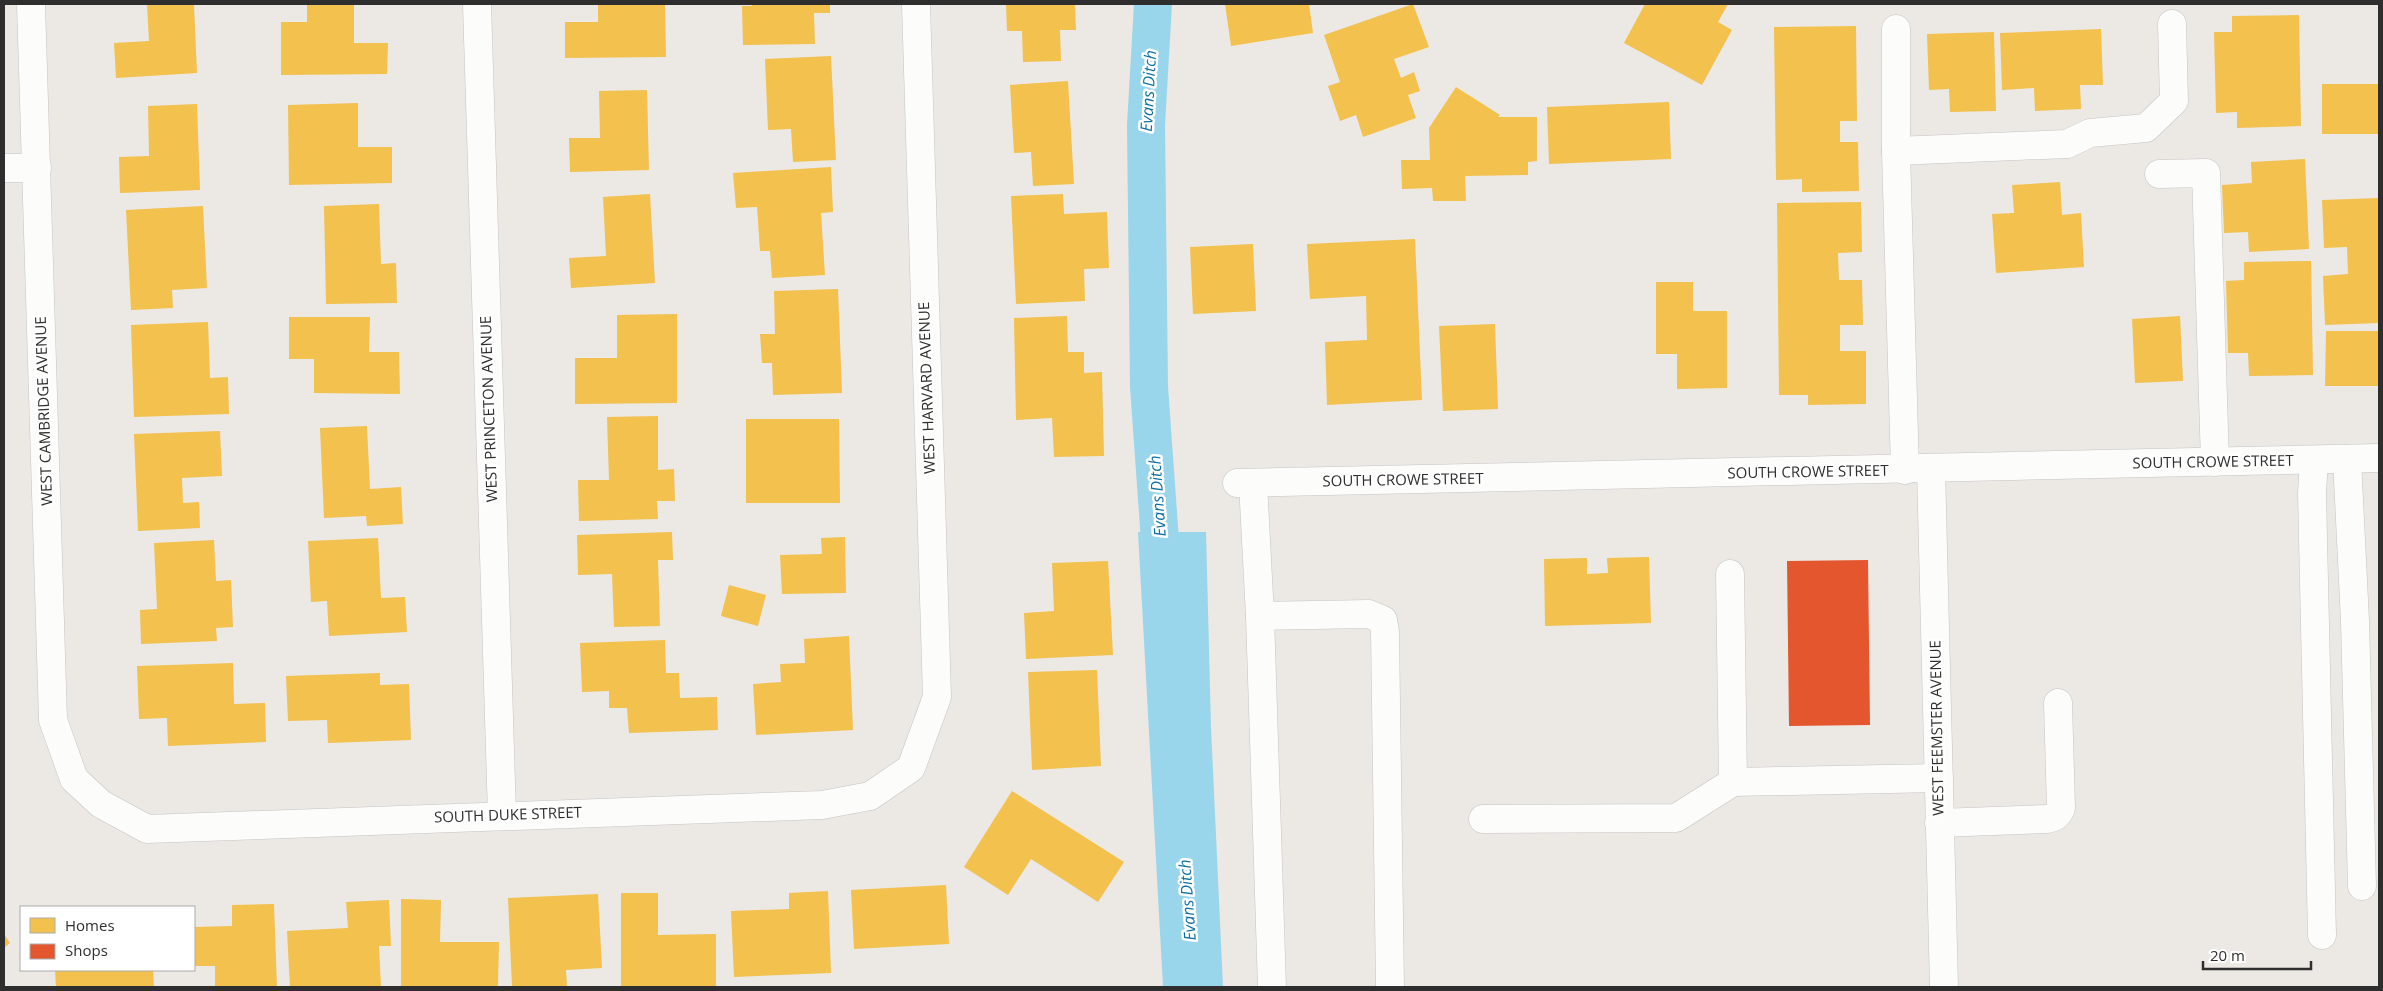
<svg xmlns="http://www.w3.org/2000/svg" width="2383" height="991" font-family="'Open Sans',sans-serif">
  <rect width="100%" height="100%" fill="#ece8e4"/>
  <!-- water -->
  <path fill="#99d6ec" d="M1138,532H1206L1211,727L1223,987H1163Z"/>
  <!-- homes -->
  <g fill="#f2c14e">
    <path d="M147,4H194L197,73L116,78L114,43L149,41Z"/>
    <path d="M307,4H354V43H388L387,74L281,75V22H307Z"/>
    <path d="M598,4H665L666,57L565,58V22H598Z"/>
    <path d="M752,4H830V13H814L815,44L743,45L742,6H752Z"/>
    <path d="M1006,4H1075L1076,30H1060L1061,61L1023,62L1022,31H1007Z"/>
    <path d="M1225,4H1309L1313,33L1231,46Z"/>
    <path d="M1413,4L1429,47L1394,59L1401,78L1414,72L1420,91L1408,95L1416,118L1363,137L1356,115L1340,121L1328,86L1340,82L1324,35Z"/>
    <path d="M1645,4H1728L1718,22L1732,30L1702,85L1624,43Z"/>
    <path d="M2299,15L2301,126L2237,128V112L2216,113L2214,32H2232V16Z"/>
    <path d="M1856,26L1857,121H1840V142H1858L1859,191L1802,192V179L1776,180L1774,27Z"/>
    <path d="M2101,29L2103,85H2080L2081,109L2035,111L2034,88L2002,90L2000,33Z"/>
    <path d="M1994,32L1996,111L1950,112L1949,89L1929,90L1927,34Z"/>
    <path d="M831,56L836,160L793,162L791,129L768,130L765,59Z"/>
    <path d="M1068,81L1074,184L1033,186L1031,152L1014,153L1010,85Z"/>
    <rect x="2322" y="84" width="57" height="50"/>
    <path d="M1456,87L1500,115L1498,117H1537V161L1528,162V175L1465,176L1466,201H1433L1432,188L1402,189L1401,160H1430L1429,128Z"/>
    <path d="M647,90L649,170L570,172L569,138H600L599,91Z"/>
    <path d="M1669,102L1671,159L1549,164L1547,107Z"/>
    <path d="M358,103V147H392V183L289,185L288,105Z"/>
    <path d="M197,104L200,190L120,193L119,157L149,156L148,106Z"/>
    <path d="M2305,159L2309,249L2249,252L2248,232L2224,233L2222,185L2252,183L2251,162Z"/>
    <path d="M831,167L833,212L821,213L825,275L772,278L770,251H760L757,207L736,208L733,173Z"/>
    <path d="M2060,182L2062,215L2081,213L2084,267L1996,273L1992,214L2014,213L2012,185Z"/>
    <path d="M650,194L655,283L571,288L569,258L606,256L603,197Z"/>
    <path d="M1063,194L1064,214L1107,212L1109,268L1084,269L1085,301L1016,304L1011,196Z"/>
    <path d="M2379,198V323L2325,325L2323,276L2348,274L2347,247L2324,248L2322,200Z"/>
    <path d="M1861,202L1862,252L1838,253L1839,280H1862L1863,325H1840V351H1866V404L1808,405V395H1779L1777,203Z"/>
    <path d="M379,204L381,264L396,263L397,303L326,304L324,206Z"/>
    <path d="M203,206L207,288L172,290L173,308L131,310L126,210Z"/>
    <path d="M1415,239L1422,400L1327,405L1325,342L1367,340L1366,296L1310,299L1307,244Z"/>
    <path d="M1253,244L1256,311L1193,314L1190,247Z"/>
    <path d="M2311,261L2313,375L2249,376L2248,353H2228L2226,281L2244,280V262Z"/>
    <path d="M1656,282H1693V311H1727V388L1677,389V354H1656Z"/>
    <path d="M838,289L842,393L773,395L772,363H762L760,334H775L774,291Z"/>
    <path d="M677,314V403L575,404V358H617V315Z"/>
    <path d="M1067,316L1068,352H1084V373L1102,372L1104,456L1054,457L1052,418L1016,420L1014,318Z"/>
    <path d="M2180,316L2183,381L2135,383L2132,319Z"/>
    <path d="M289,317H370L369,352H399L400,394L314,393V359H289Z"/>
    <path d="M208,322L210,378L228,377L229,414L134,417L131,325Z"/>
    <path d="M1495,324L1498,409L1443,411L1439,326Z"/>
    <path d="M2326,331H2379V386H2325Z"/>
    <path d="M658,416V470L674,469L675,501H657L658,519L579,521L578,480H609L607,417Z"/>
    <path d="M746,419H839L840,503H746Z"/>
    <path d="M367,426L370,489L401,487L403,524L367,526L366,516L324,518L320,428Z"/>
    <path d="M220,431L222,476L182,478L183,503L199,502L200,528L138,531L134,434Z"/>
    <path d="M672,532L673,560H658L660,626L614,627L612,574L578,575L577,535Z"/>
    <path d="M845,537L846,593L782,594L780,555L822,554L821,538Z"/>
    <path d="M378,538L381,598L405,597L407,632L329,636L327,601L311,602L308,541Z"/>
    <path d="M214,540L216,581L231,580L233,627L216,628L217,641L141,644L140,610L157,609L154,543Z"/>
    <path d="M1649,557L1651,623L1545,626L1544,559L1587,558V574L1608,573L1607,558Z"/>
    <path d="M1108,561L1113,655L1026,659L1024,613L1054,611L1052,563Z"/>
    <path d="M729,585L766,595L758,626L721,616Z"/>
    <path d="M849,636L853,730L756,735L753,684L781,682L780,664L805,663L804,639Z"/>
    <path d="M665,640L666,673H679L680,698L717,697L718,730L629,733L627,708H609V691L582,692L580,643Z"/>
    <path d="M233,663L234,704L265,703L266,742L168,746L167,718L139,719L137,666Z"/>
    <path d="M1097,670L1101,766L1032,770L1028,672Z"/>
    <path d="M380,673V685L409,684L411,740L328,743L327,720L288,721L286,676Z"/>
    <path d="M1012,791L1124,862L1098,902L1031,859L1008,895L964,867Z"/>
    <path d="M946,885L949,944L854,949L851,890Z"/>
    <path d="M828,891L831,973L734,977L731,911L789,909V893Z"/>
    <path d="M621,893H658V935L716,934V986H621Z"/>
    <path d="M598,894L602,968L566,970L567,986L512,987L508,898Z"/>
    <path d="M401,899L441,900L440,942H499L498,987H401Z"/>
    <path d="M389,900L391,946H379L381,987H290L287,931L348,928L346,902Z"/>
    <path d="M274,904L277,987H215V966H194V927L232,926V905Z"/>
    <path d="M4,934L10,943L4,948Z"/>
    <path d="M55,970H153L154,987H56Z"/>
  </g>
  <!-- shops -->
  <path fill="#e4572e" d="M1868,560L1870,725L1789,726L1787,561Z"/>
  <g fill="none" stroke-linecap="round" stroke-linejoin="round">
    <!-- canal -->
    <path stroke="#99d6ec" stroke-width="38" d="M1153,4L1146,125L1149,387L1163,583"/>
    <!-- minor casing -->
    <g stroke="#c5c4c5" stroke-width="29">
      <g id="minor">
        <path d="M31,4L53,720L74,779L101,804L147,829L822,805L870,796L911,768L937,697L916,4"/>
        <path d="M477,4L502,815"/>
        <path d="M1896,29V151L1905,470"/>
        <path d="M1896,151L2067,144L2090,133L2146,128L2174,101L2172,24"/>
        <path d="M4,168H37"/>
        <path d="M2159,174L2206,173L2215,462"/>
        <path d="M2347,459L2355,621L2362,886"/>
        <path d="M2314,460L2312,493L2322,935"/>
        <path d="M1931,469L1944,987"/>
        <path d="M1237,483L2379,458"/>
        <path d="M1253,483L1260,616"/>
        <path d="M1730,574L1733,782"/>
        <path d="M1483,819L1676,818L1733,782L1939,778"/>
        <path d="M1939,823L2046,819C2054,818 2058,816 2061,808L2058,703"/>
        <path d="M1272,987L1260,616L1369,614L1383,620L1385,632L1390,987"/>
      </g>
    </g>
    <!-- minor -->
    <use href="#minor" stroke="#fcfcfb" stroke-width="28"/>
  </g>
  <g text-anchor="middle" stroke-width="5" stroke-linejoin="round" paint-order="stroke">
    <!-- street labels -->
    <g font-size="15" fill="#2e2e2e" stroke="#fff">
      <text transform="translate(927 388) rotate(-92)" y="5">WEST HARVARD AVENUE</text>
      <text transform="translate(489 409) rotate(-92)" y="5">WEST PRINCETON AVENUE</text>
      <text transform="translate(44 411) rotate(-92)" y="5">WEST CAMBRIDGE AVENUE</text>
      <text transform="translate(2213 462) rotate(-1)" y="5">SOUTH CROWE STREET</text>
      <text transform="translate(1808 472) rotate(-1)" y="5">SOUTH CROWE STREET</text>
      <text transform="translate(1403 480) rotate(-1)" y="5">SOUTH CROWE STREET</text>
      <text transform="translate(1937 728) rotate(-91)" y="5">WEST FEEMSTER AVENUE</text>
      <text transform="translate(508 815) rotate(-2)" y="5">SOUTH DUKE STREET</text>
    </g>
    <!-- water labels -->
    <g font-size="16" font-style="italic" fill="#0d6fa3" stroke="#fff">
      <text transform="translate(1148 91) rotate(-87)" y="6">Evans Ditch</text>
      <text transform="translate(1157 496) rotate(-94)" y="6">Evans Ditch</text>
      <text transform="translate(1187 900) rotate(-94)" y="6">Evans Ditch</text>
    </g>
  </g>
  <!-- border -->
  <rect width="2383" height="991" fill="none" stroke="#2e2e2e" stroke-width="10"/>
  <!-- legend -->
  <rect x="20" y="906" width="175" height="65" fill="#ffffff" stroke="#ababab"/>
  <rect x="30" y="918" width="25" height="15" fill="#f2c14e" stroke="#ababab"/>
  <text x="65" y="931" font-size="15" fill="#2e2e2e">Homes</text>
  <rect x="30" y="944" width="25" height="15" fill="#e4572e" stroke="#ababab"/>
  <text x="65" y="956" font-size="15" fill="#2e2e2e">Shops</text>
  <!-- scale -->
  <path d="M2203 961v8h108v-8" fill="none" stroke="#2e2e2e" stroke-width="2.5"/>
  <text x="2210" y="961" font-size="15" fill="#2e2e2e" stroke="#ffffff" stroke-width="4" paint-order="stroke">20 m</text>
</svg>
